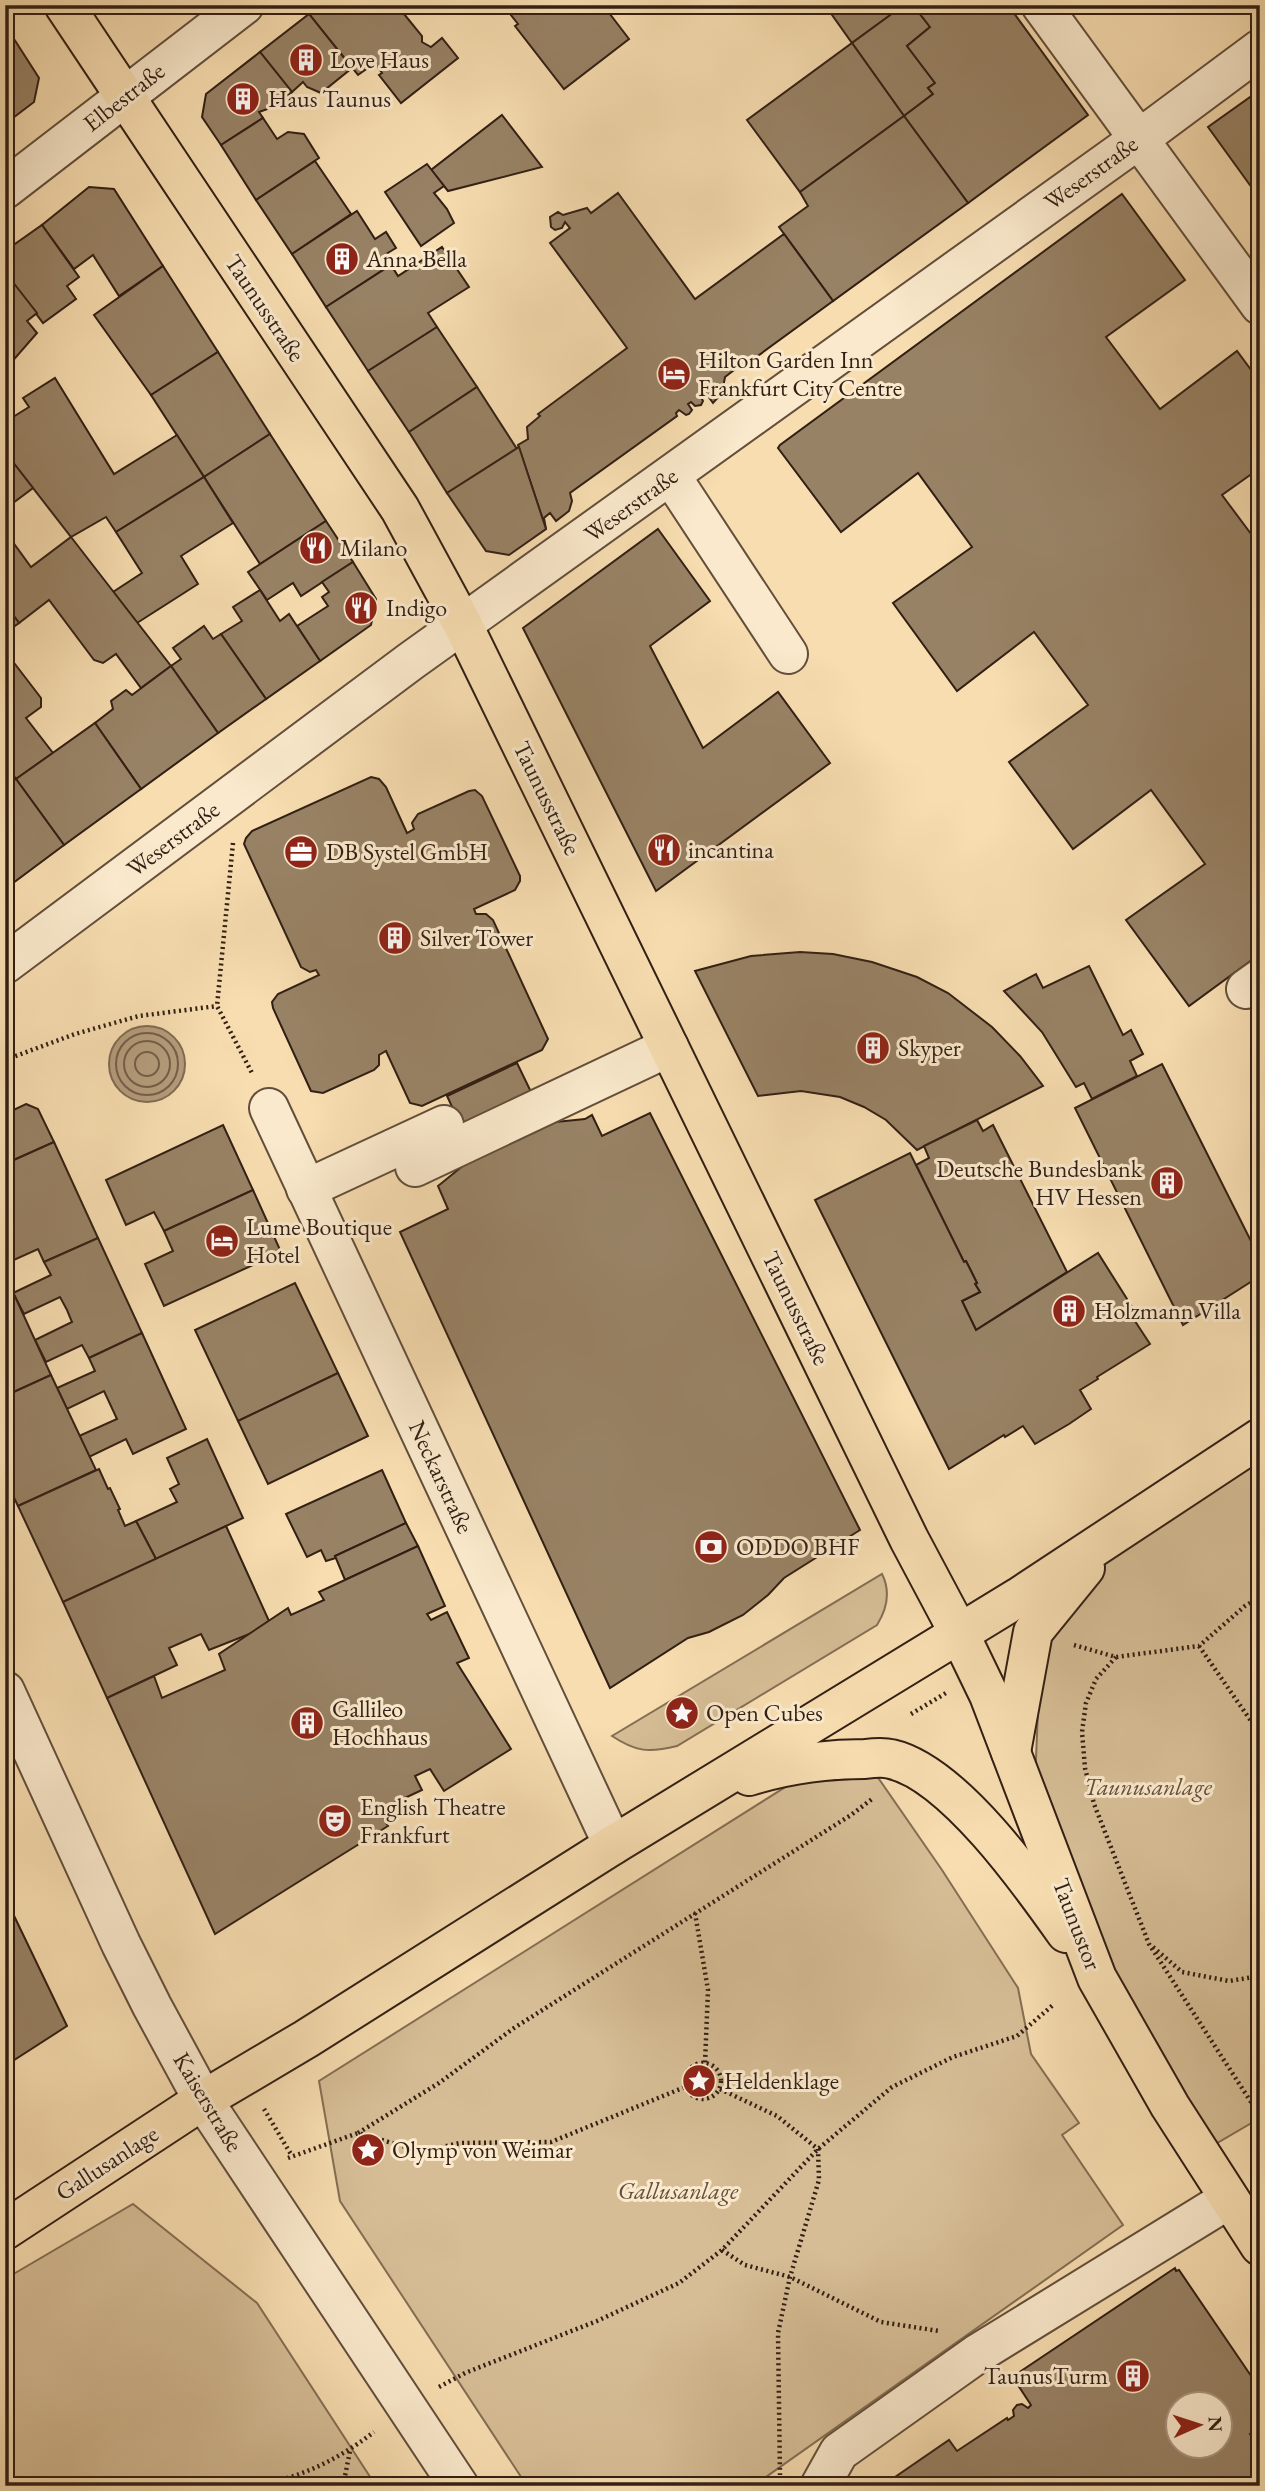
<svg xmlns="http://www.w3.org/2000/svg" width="1265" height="2491" font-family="'EB Garamond',serif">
  <rect width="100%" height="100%" fill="#f7ddb0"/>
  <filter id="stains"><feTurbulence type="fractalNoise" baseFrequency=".00286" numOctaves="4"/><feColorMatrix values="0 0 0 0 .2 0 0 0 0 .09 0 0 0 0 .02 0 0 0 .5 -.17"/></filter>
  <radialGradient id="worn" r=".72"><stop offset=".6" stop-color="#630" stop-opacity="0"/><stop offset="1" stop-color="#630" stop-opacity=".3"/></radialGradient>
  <!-- green -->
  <g fill="#d6bd95" stroke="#846e54" stroke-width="2">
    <path d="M1260,1463V2118L1200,2153L1034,1807L1041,1638L1116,1542Z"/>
    <path d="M882,1574C891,1592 887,1609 877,1625L677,1746C649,1753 636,1752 612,1736Z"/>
    <path d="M870,1766L942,1870L1018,1988L1031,2054L1079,2123L1062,2135L1123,2225L753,2486H527L340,2201L319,2081L814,1769Z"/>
    <path d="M133,2204L257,2303L376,2486H5V2279Z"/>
  </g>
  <!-- water -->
  <circle fill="#b49c7b" stroke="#806a52" stroke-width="2" cx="147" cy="1064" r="38"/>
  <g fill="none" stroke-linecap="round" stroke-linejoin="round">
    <!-- shore -->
    <g stroke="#735e48" stroke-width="2">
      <circle cx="147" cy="1064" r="31"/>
      <circle cx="147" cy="1064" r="23"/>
      <circle cx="147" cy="1064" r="12"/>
    </g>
  </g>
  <!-- building -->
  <g fill="#988265" stroke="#321f14" stroke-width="2" fill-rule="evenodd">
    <path d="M129,5H157L152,9L130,7Z"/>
    <path d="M320,5H414L404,14L422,36V42L431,47L442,38L458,58L401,103L379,75L382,73L375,63L358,75L309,14Z"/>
    <path d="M503,5H603L629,39L564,89L515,26L518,24Z"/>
    <path d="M825,5H904L852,43Z"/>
    <path d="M904,5H913L930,27L907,46L935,83L928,88L933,94L904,116L852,43Z"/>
    <path d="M913,5H1008L1088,115L968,203L904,116L933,94L928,88L935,83L907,46L930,27Z"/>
    <path d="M309,14L352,68L321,93L307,87L303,82L292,92L260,52Z"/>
    <path d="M7,28L39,78L34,102L5,124Z"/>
    <path d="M852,43L904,116L800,192L747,120Z"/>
    <path d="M260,52L292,92L270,108L259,112L263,118L221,145L202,117L206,94Z"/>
    <path d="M1260,90V199L1208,127Z"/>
    <path d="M502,115L542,167L448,191L431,170Z"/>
    <path d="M904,116L968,203L833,301L779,227L808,206L800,192Z"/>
    <path d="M263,118L277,139L288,132L304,134L319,158L256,200L221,145Z"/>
    <path d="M315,161L351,214L292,254L256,200Z"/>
    <path d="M427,164L444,186L434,193L447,209L454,223L421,246L385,192Z"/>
    <path d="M89,187L114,189L163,266L119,296L93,255L74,269L42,225Z"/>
    <path d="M618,193L695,299L784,234L833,301L744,366L742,364L725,377L722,393L713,403L705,392L700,395L703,401L701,405L695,406L691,402L688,404L692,410L689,414L686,415L679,410L676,413L677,416L570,493L572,501L569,511L556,521L550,513L544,518L546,529L518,445L528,439L527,427L540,416L538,414L627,348L550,243L570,228L565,222L562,228L555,230L551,227L550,217L558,212L563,215L587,208L591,213Z"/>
    <path d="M1122,194L1185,280L1106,337L1160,409L1237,351L1260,382V468L1222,495L1260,546V954L1189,1006L1126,920L1205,864L1151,790L1073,849L1009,762L1088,705L1034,632L957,691L893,603L972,547L918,473L841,532L778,448L780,445Z"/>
    <path d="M357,211L375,239L386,232L396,248L386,254L392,264L326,307L292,254Z"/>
    <path d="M42,225L79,277L67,286L76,299L43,323L5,272V251Z"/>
    <path d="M442,247L469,287L428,313L437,327L368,371L326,307L391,265L398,276Z"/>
    <path d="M163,266L218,352L151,395L94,315Z"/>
    <path d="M5,272L37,313L27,321L37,333L10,364L5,358Z"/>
    <path d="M437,327L477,387L409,432L368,371Z"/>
    <path d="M218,352L270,434L204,477L151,395Z"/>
    <path d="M55,378L114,474L177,435L204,477L116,532L106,517L71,537L5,452V422L29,407L23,398Z"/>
    <path d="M477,387L517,449L447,493L409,432Z"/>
    <path d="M270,434L326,521L260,564L204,477Z"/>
    <path d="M519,447L546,529L509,555L486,551L447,493Z"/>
    <path d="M5,452L33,488L5,509Z"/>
    <path d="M204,477L233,523L181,556L198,584L137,623L113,592L142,573L116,532Z"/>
    <path d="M326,521L353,562L301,596L293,583L267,600L248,572Z"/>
    <path d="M658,529L710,601L650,646L703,748L778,692L830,763L656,891L523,628Z"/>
    <path d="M71,537L171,666L141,688L116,654L103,663L94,660L49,600L19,623L5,604V546L12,541L31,567Z"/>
    <path d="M353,562L376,599L371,625L320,661L297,626L328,606L322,597L329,592L322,582Z"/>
    <path d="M260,590L280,621L289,614L320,661L266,699L221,634L242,621L233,607Z"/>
    <path d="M5,604L19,623L5,633Z"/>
    <path d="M204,626L213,639L221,634L266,699L218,733L171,666L181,659L173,648Z"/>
    <path d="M5,651L41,698V707L26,718L53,753L16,779L5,765Z"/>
    <path d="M171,666L218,733L141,789L95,723L113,709L111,701L126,690L132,695Z"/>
    <path d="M95,723L141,789L64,845L16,779Z"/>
    <path d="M5,765L16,779L6,786L5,784Z"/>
    <path d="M371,777L379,779L386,787L407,833L414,829L412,823L418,814L469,791L475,790L482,796L520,876V881L515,890L474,909L476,914H486L493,920L548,1039L542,1050L422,1106L410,1103L386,1051L379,1055V1065L374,1070L323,1093L311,1091L273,1008L272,1002L278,994L319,975L316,970L310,972L301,967L244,844L246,838L252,831Z"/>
    <path d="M16,779L64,845L5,889V784Z"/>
    <path d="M800,952L833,954L872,962L917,977L948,993L992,1027L1020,1056L1043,1086L917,1150L886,1120L864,1107L840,1097L801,1091L758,1096L695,971L751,956Z"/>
    <path d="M1089,966L1123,1035L1131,1030L1143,1054L1130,1061L1137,1076L1092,1099L1084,1083L1076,1087L1042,1032L1004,991L1036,974L1043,988Z"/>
    <path d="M517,1063L546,1123L585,1119L592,1115L602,1136L650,1113L860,1530L784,1578L768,1595L743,1615L709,1632L688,1638L610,1688L400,1232L448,1209L438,1186L475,1156L447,1096Z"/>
    <path d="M1162,1064L1260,1259V1276L1183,1325L1075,1108Z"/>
    <path d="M26,1104L38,1109L54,1142L5,1164V1114Z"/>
    <path d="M977,1120L983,1131L993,1125L1067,1272L976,1330L962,1301L980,1292L975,1284L977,1283L966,1261L964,1262L916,1165L929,1158L924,1146Z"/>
    <path d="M223,1125L253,1190L164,1231L154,1212L126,1225L106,1180Z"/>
    <path d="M54,1142L98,1238L44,1262L38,1249L5,1264V1184L8,1183L5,1177V1164Z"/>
    <path d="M910,1153L964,1262L966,1261L977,1283L975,1284L980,1292L962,1301L976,1330L1098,1253L1134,1310L1129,1312L1150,1344L1097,1377L1098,1379L1080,1390L1091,1409L1069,1424L1035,1444L1023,1426L1005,1437L1004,1435L949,1469L815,1200Z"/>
    <path d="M253,1190L281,1252L164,1306L145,1264L173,1251L164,1231Z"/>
    <path d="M98,1238L142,1333L89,1358L82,1345L46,1362L35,1340L72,1322L67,1310L60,1297L24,1314L13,1293L51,1275L44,1262Z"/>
    <path d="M7,1279L51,1375L5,1396V1280Z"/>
    <path d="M295,1283L338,1373L238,1421L195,1330Z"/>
    <path d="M142,1333L186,1429L133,1454L126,1439L89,1457L79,1436L117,1419L104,1391L67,1409L57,1388L95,1371L89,1358Z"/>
    <path d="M338,1373L368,1436L268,1484L238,1421Z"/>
    <path d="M51,1375L96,1470L18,1506L5,1479V1396Z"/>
    <path d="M207,1439L243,1518L156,1559L136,1521L177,1502L170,1489L179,1484L167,1458Z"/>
    <path d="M99,1469L108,1489L110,1488L120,1509L118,1510L125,1526L136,1521L156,1559L63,1602L18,1506Z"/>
    <path d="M382,1470L406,1523L335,1556L336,1558L326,1561L321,1550L307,1557L286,1514Z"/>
    <path d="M406,1523L418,1546L345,1580L335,1556Z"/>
    <path d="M226,1526L269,1621L252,1633L209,1650L201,1634L169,1648L177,1665L107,1698L63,1602Z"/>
    <path d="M418,1546L445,1606L427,1614L431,1620L447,1612L469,1658L457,1663L511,1749L444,1791L430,1769L415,1776L422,1790L379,1810L388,1826L215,1934L107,1698L154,1676L162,1698L225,1670L219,1654L288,1608L291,1615L324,1600L319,1592Z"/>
    <path d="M5,1897L67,2026L5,2066Z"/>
    <path d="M1175,2268L1176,2271L1179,2270L1260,2389V2428L1250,2434L1260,2448V2486H882L949,2440L957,2451L1007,2418L1008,2420L1014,2416L1013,2410L1017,2405L1022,2404L1028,2408L1031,2405L1014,2379L1016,2377L1015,2375ZM1178,2404H1220V2446H1178Z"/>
  </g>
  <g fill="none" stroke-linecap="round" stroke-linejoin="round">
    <!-- minor casing -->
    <g stroke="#634e3b" stroke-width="42">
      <g id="minor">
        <path d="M1041,5L1260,305"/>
        <path d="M5,189L244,5"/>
        <path d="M671,476L788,654"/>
        <path d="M5,964L411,661L1139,139L1260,49"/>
        <path d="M1246,989L1260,979"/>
        <path d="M269,1108L613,1845"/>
        <path d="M415,1167L669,1047"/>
        <path d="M306,1189L444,1125"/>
        <path d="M5,1691L121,1944L152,2006L203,2100L459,2486"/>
        <path d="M820,2486L839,2452L977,2354L1229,2199"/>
      </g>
    </g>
    <!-- major casing -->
    <g stroke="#321f14" stroke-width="42">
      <g id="major">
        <path d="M64,5L400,509L463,625L909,1539L959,1633L989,1695L1097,1978L1170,2106L1260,2246"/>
        <path d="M1011,1752L1033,1632L1085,1568"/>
        <path d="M749,1776C788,1764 825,1759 865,1759C873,1758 883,1757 891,1759C953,1773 1030,1882 1066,1933"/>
        <path d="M5,2230L203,2100L306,2039L613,1845L1019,1597L1260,1438"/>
      </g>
    </g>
    <!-- path -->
    <g stroke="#321f14" stroke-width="4.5" stroke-dasharray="2 3.5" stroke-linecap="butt">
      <path d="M233,843L217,1006L252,1073"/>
      <path d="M5,1060L75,1034L139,1016L217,1006"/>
      <path d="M1074,1645L1116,1657L1199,1646L1245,1606L1260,1597"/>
      <path d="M1199,1646L1260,1734"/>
      <path d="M1116,1657L1096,1679L1086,1703L1082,1732L1085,1768L1094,1804L1149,1944L1260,2116"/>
      <path d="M911,1714L946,1693"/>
      <path d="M695,1913L708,1990L705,2063"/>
      <path d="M1153,1947L1182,1972L1229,1981L1260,1976"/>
      <circle cx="703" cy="2081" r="18"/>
      <path d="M720,2089L777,2116L818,2149L819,2180L790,2277L778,2333L780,2475"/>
      <path d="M264,2109L292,2156"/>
      <path d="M358,2133L439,2083L514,2028L851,1815L872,1799"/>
      <path d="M288,2158L358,2133L416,2150L433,2149L460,2143L551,2142L685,2087"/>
      <path d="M722,2250L745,2265L790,2277L881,2322L939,2331"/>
      <path d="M439,2387L465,2373L597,2321L679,2283L722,2250L818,2149L892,2087L953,2057L1017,2036L1053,2005"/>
      <path d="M249,2486C297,2480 336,2461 374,2432"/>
      <path d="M343,2486L350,2451"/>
    </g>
    <!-- minor -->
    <use href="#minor" stroke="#fae9cc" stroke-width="38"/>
    <!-- major -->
    <use href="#major" stroke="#f7ddb0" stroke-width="38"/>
  </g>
  <!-- icons -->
  <defs>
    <g id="building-disc" transform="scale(1.75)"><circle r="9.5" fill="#8f2418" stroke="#fae9cc"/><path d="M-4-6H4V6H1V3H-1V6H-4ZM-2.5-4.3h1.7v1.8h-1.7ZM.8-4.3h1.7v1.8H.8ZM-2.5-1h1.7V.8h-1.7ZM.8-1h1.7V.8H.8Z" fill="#fff"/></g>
    <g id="hotel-disc" transform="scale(1.75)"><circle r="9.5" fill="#8f2418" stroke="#fae9cc"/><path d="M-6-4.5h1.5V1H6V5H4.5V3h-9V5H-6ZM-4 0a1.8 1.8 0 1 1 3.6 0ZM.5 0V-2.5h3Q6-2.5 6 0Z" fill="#fff"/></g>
    <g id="restaurant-disc" transform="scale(1.75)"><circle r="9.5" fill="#8f2418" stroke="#fae9cc"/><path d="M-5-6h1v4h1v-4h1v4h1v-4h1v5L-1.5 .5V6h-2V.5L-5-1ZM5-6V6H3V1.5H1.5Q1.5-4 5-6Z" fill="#fff"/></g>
    <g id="office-disc" transform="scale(1.75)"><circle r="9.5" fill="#8f2418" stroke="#fae9cc"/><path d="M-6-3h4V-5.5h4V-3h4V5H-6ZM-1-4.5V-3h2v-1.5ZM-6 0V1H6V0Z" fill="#fff"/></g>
    <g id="bank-disc" transform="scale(1.75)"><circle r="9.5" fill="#8f2418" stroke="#fae9cc"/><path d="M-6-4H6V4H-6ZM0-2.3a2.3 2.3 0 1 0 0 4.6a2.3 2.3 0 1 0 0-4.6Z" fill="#fff"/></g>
    <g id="sight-disc" transform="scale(1.75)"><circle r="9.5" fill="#8f2418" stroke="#fae9cc"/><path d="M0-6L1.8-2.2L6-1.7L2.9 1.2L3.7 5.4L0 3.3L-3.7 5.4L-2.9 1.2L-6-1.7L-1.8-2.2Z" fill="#fff"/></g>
    <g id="theatre-disc" transform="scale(1.75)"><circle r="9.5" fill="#8f2418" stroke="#fae9cc"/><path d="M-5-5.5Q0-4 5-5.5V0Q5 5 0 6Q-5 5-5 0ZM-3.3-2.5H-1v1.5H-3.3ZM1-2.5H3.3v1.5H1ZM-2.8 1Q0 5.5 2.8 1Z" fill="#fff"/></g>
  </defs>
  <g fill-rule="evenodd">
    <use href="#building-disc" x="306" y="60"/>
    <use href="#building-disc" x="243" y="99"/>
    <use href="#building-disc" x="342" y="259"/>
    <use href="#hotel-disc" x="674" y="374"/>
    <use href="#restaurant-disc" x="316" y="548"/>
    <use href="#restaurant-disc" x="361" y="608"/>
    <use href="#restaurant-disc" x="664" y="850"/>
    <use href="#office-disc" x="301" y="852"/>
    <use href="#building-disc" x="395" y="938"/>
    <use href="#building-disc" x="873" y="1048"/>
    <use href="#building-disc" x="1167" y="1183"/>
    <use href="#hotel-disc" x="222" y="1241"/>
    <use href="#building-disc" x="1069" y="1311"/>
    <use href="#bank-disc" x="711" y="1547"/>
    <use href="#sight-disc" x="682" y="1713"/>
    <use href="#building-disc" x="307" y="1723"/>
    <use href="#theatre-disc" x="335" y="1821"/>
    <use href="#sight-disc" x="699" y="2081"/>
    <use href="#sight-disc" x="368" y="2150"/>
    <use href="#building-disc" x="1133" y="2376"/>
  </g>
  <g text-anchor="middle" stroke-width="6" stroke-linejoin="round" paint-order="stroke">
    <!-- poi labels -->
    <g font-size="24" fill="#321f14" stroke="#fae9cc" text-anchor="start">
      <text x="330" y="68">Love Haus</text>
      <text x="268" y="107">Haus Taunus</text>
      <text x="366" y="267">Anna Bella</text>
      <text x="698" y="368">Hilton Garden Inn<tspan x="698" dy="28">Frankfurt City Centre</tspan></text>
      <text x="340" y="556">Milano</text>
      <text x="386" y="616">Indigo</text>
      <text x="688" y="858">incantina</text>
      <text x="326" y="860">DB Systel GmbH</text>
      <text x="420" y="946">Silver Tower</text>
      <text x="898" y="1056">Skyper</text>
      <text x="1142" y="1177" text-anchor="end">Deutsche Bundesbank<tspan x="1142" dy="28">HV Hessen</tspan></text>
      <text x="246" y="1235">Lume Boutique<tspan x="246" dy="28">Hotel</tspan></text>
      <text x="1094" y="1319">Holzmann Villa</text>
      <text x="736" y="1555">ODDO BHF</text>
      <text x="332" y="1717">Gallileo<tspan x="332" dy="28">Hochhaus</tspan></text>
      <text x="706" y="1721">Open Cubes</text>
      <text x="360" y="1815">English Theatre<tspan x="360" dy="28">Frankfurt</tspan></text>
      <text x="724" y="2089">Heldenklage</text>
      <text x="392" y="2158">Olymp von Weimar</text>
      <text x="1108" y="2384" text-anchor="end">TaunusTurm</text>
    </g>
    <!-- street labels -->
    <g font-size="24" fill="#321f14" stroke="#fae9cc">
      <text transform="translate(124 97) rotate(-38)" y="8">Elbestraße</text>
      <text transform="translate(1091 173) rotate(-36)" y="8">Weserstraße</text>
      <text transform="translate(265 308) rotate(56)" y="8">Taunusstraße</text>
      <text transform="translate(631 505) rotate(-36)" y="8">Weserstraße</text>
      <text transform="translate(547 798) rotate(64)" y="8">Taunusstraße</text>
      <text transform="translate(173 839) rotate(-37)" y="8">Weserstraße</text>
      <text transform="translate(796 1308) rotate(64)" y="8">Taunusstraße</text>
      <text transform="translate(441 1477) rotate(65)" y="8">Neckarstraße</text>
      <text transform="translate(1077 1924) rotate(69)" y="8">Taunustor</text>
      <text transform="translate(208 2102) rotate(59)" y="8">Kaiserstraße</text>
      <text transform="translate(107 2163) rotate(-33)" y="8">Gallusanlage</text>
    </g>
    <!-- park labels -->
    <g font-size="24" font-style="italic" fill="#634e3b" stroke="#fae9cc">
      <text x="1148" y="1795">Taunusanlage</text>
      <text x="678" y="2199">Gallusanlage</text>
    </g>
  </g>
  <!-- margin -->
  <rect width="1265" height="2491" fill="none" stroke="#f7ddb0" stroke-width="28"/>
  <rect x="7" y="7" width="1251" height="2477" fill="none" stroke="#321f14" stroke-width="3.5"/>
  <rect x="14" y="14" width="1237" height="2463" fill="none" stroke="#321f14" stroke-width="2"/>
  <!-- north arrow -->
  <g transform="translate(1199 2425) rotate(87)"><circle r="33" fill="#fae9cc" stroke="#aa9882" stroke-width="2"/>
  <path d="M0-5L12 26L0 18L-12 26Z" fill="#8f2418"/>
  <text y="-10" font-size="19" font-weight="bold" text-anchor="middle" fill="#321f14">N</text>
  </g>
  <rect width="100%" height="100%" filter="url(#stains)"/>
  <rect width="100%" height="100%" fill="url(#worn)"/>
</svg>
